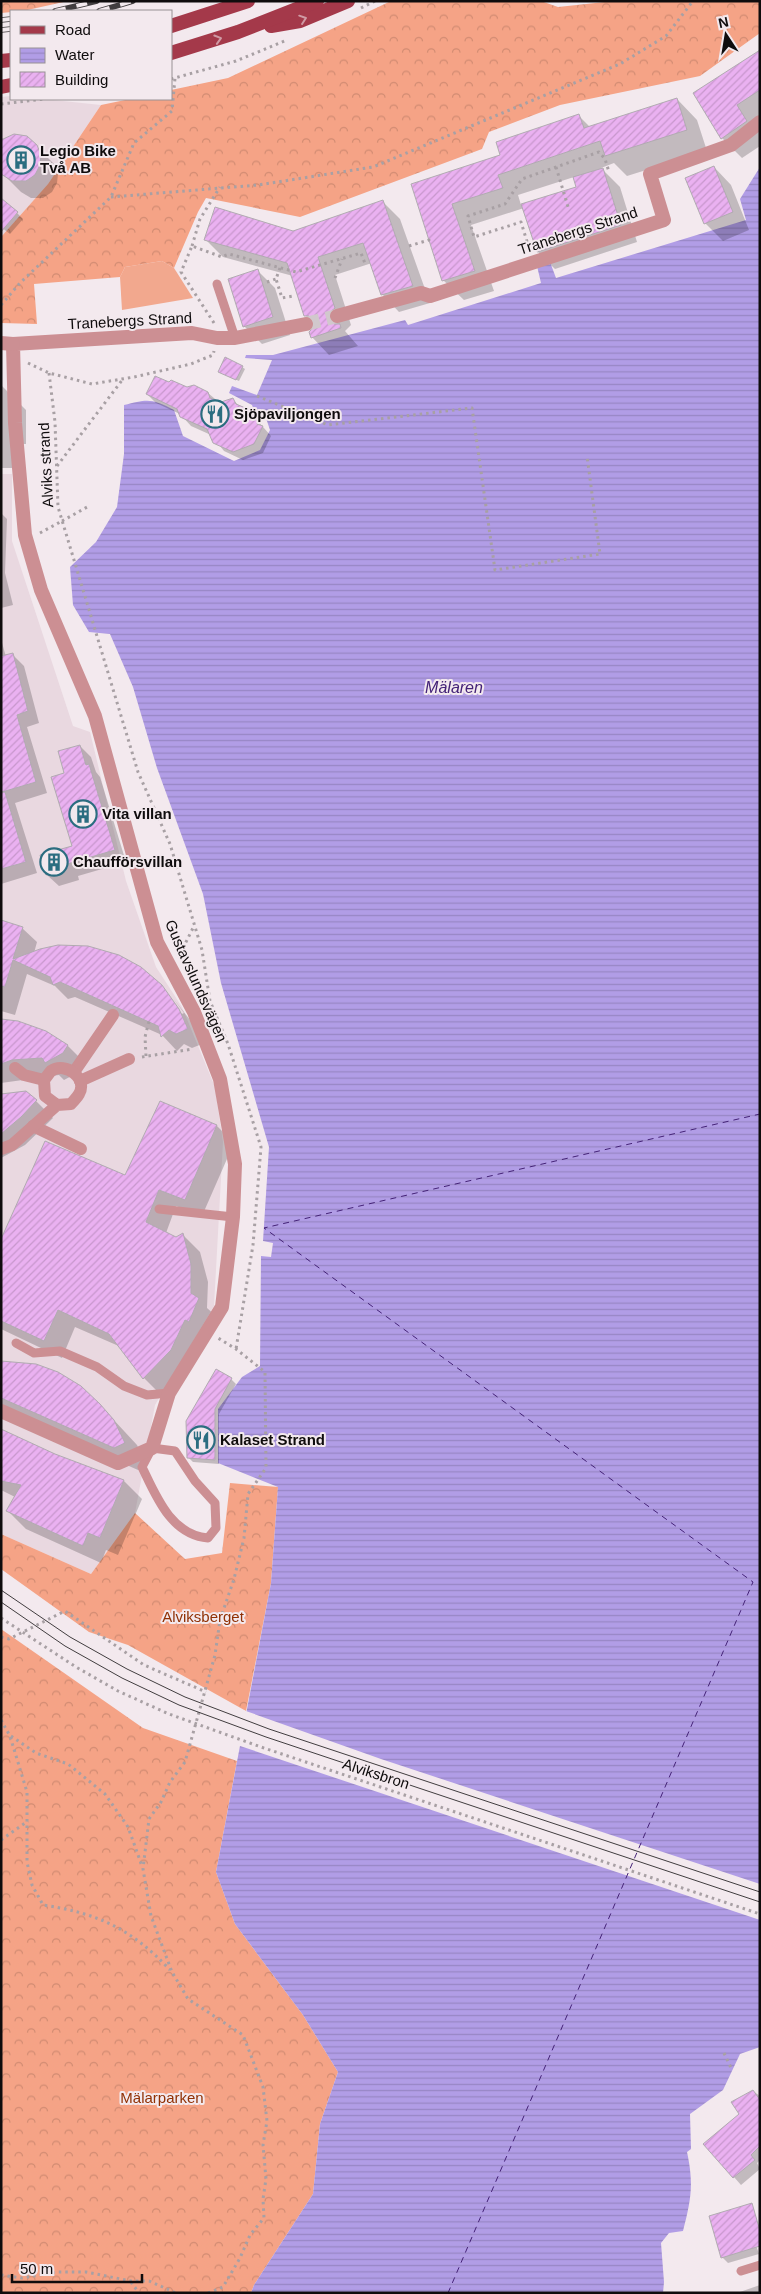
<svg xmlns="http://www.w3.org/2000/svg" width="761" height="2294" font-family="Arial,sans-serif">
  <defs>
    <pattern id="forest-crowns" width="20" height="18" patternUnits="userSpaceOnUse" patternTransform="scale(1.25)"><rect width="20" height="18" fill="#f5a386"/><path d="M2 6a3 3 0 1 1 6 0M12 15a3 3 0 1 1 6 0" fill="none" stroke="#d18b72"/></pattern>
    <pattern id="water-rules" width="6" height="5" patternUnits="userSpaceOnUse" patternTransform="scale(1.25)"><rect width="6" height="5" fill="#b19de6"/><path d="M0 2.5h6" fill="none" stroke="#9786c4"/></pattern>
    <pattern id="building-hatch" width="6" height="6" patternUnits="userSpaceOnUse" patternTransform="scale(1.25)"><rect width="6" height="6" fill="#eab1f1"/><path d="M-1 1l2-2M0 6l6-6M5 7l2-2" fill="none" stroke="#c897cd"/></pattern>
  </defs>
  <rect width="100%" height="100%" fill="#f3e9ee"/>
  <!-- built -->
  <g fill="#e9d8e0">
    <path d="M11,96V99H44L101,105L48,184L1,237V97Z"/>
    <path d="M1,474H12V541L73,726L90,732L126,881L156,967L182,1007L215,1087L223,1142L214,1306L155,1405L135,1513L91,1574L1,1534Z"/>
  </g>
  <!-- green -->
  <path fill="#f2a88e" d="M162,261L174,268L193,298L122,310L120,277L125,267Z"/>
  <!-- forest -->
  <g fill="url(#forest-crowns)">
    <path d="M1,1H68L23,11L1,13Z"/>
    <path d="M391,1H541L558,7L614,1H760V33L700,76L560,105L489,132L482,149L300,217L206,198L198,212L174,268L162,261L125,267L120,277L34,284L37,324L1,323V237L48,184L101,105L130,99H171V90L228,78Z"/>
    <path d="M230,1483L278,1487L271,1583L246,1711L128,1645L89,1632L1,1569V1534L91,1574L135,1513L185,1559L222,1553Z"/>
    <path d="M1,1629L143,1728L237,1761L216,1872L235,1924L303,2015L338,2072L320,2124L313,2194L254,2285L251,2293H1Z"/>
  </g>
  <!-- water -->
  <path fill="url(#water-rules)" d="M760,167V2047L740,2054L723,2090L690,2114L691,2149L687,2152C694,2184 691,2200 683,2231L669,2233L661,2243L664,2282L663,2293H251L254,2285L313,2194L320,2124L338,2072L303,2015L235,1924L216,1872L271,1583L278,1487L218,1463V1409L242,1377L260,1366L261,1256L271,1257L273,1243L263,1241L269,1147L221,983L203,894L157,768L133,687L110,634L89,632L73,605L70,567L96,542L117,507L124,454V405C147,399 152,398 174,410L183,436L234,461L260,450L270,430L266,418L255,413L252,405L229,393L232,386L257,395L272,360L245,358L246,355H273L405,320L408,325L541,283L537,266L550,262L556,278L746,220L740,199Z"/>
  <!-- pier -->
  <path fill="#f3e9ee" d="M243,1710L381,1759L760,1884V1920L237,1745Z"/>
  <!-- shadow -->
  <g fill="#0003" fill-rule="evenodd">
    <path d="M760,51V124L756,126L760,131V146L742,158L722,138Z"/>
    <path d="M677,99L697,120L707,151L627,176L614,163L601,168L620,187L637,242L555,269L538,252L524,208L471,225L494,291L464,300L443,280L413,185L502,156L579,116L590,127ZM574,177L577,187L521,205L518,195Z"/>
    <path d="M1,137L3,139L27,137L54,164L58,174L57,183L52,192L43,198H31L21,192L1,172Z"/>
    <path d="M714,167L731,185L749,230L723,241L705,223Z"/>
    <path d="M383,202L400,219L430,303L399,312L382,294L372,263L335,275L351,325L345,331L358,346L329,355L312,337L315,325L305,315L293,276L223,257L206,240L293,232Z"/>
    <path d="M17,213L23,219L10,234L1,227Z"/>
    <path d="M258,271L275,288L290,335L262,344L244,326Z"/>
    <path d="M242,367L245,369L239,381L219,372Z"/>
    <path d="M1,385L26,410V444H18V468H1Z"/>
    <path d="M187,388L208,393L221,404L233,400L241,408L249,411L271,436L263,453L243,460L224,451L211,435L191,426L180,414L156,403L147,394Z"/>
    <path d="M1,513L7,519L5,573L13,605L1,608Z"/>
    <path d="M1,639L6,657L13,655L24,666L39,723L27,727L47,793L15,803L37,873L1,884Z"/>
    <path d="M80,746L91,757L96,772L100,777L126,862L78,876L79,880L59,886L47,875L42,856L73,846Z"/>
    <path d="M1,922L22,928L37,942L34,953L162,987L182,1014L184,1013L173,998L194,1025L202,1044L192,1048L184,1044L177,1051L162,1035L75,997L68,999L55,986L27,974L15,1015L1,1011Z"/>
    <path d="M1,1020L46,1032L68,1046L85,1063L81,1071L64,1080L59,1075L1,1083Z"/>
    <path d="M1,1096L36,1101L53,1118L25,1145L1,1158Z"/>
    <path d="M161,1103L217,1126L234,1143L202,1216L176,1206L166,1233L176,1238L183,1235L200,1252L208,1282L207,1308L216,1316L161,1395L144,1378L121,1347L75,1327L62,1358L1,1329V1242L126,1177Z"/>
    <path d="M1,1363L99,1404L137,1445L147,1466L138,1470L4,1411L1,1412Z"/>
    <path d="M231,1379L236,1384L219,1414V1464L193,1462L188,1457Z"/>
    <path d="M1,1430L54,1455L124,1481L142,1499L118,1555L106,1550L101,1563L26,1529L8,1511L15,1497L1,1490Z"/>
    <path d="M753,2091L760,2096V2160L757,2163L760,2169L741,2185L705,2144L740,2114Z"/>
    <path d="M745,2214L759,2254L728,2263L722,2257Z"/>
    <path d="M760,2285V2293H737Z"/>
  </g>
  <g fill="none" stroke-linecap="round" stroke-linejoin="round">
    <!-- ferry -->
    <path stroke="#427" stroke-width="1" stroke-dasharray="6 5" stroke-linecap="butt" d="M448,2293L753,1582L264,1228L760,1114"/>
  </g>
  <!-- building -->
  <g fill="url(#building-hatch)" stroke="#b1abb1">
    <path d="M760,50V90L737,105L747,121L721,139L693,93Z"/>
    <path d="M677,98L687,130L605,156L600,141L498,175L503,188L452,204L475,271L442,281L411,184L500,155L496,142L579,114L584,128Z"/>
    <path d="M14,134L27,136L37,145L41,155L40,165L35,175L26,181H12L1,174V140Z"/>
    <path d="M714,166L733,212L704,224L685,178Z"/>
    <path d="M603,168L621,225L537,252L521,204L576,187L573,177Z"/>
    <path d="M1,198L18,212L1,232Z"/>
    <path d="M383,200L413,286L381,295L363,243L318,257L335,308L329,313V319L334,324H340L341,328L311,338L309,332L314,327V322L309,316H304L287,263L204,240L215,207L293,231Z"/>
    <path d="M258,269L273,317L243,327L228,279Z"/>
    <path d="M225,357L243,366L236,380L218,372Z"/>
    <path d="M155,376L169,382L171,380L187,387L194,385L208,392L210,398L221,402L233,398L236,404L250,410L253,418L258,421L257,424L263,426L254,444L233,452L213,443L207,429L180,417L177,409L146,394Z"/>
    <path d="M13,653L28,711L17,715L36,782L2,792H5L26,862L1,869V656Z"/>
    <path d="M80,745L86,765L89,764L115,850L67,864L69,868L46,875L40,855L72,846L51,777L64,773L58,751Z"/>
    <path d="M1,920L23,927L13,959L40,949L58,945L88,946L119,955L141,967L162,985L179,1009L188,1029L176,1034L169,1030L161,1037L158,1026L60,982L53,985L50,977L13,960L5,987L1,986Z"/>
    <path d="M1,1019L18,1021L46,1031L68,1045L63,1053L45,1063L42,1058L12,1060L1,1064Z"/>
    <path d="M26,1091L37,1100L21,1117L1,1134V1094Z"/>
    <path d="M160,1101L217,1125L185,1200L159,1190L146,1222L176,1237L183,1233L191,1264V1293L199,1298L189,1322L185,1320L171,1350L143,1379L109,1334L58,1310L44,1341L1,1321V1239L45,1141L125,1175Z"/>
    <path d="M1,1361L36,1364L58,1372L81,1386L100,1404L114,1420L125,1443L114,1448L1,1398Z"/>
    <path d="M216,1369L232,1378L215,1409V1460L187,1458L186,1421Z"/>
    <path d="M1,1429L55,1454L124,1480L100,1538L88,1533L83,1546L6,1511L21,1485L1,1481Z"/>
    <path d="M753,2090L760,2100V2146L751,2155L755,2160L733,2178L703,2144L739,2114L731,2102Z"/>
    <path d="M752,2203L760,2231V2246L721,2258L709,2216Z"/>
  </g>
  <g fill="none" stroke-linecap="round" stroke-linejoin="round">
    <!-- minor-tunnel -->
    <path stroke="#d1c8cc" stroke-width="14" stroke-dasharray="14 7" stroke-linecap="butt" d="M306,324L337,316"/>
    <!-- path -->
    <g stroke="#a8a0a4" stroke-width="3" stroke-dasharray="2.5 4" stroke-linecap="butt">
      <path d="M361,8L375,1"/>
      <path d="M171,79L236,61L287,40"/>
      <path d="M1,104L45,99"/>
      <path d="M556,167L569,210"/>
      <path d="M111,197L258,185L373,167L620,64L666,36L693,1"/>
      <path d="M192,246L200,219L220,187"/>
      <path d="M409,246L429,240L428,237"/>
      <path d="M529,248L521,222L474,237L468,216L505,204L522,179L599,152L605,159L609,172"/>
      <path d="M280,268L276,279L282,298L293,296"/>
      <path d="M335,278L342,259"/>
      <path d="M267,282L276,279"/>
      <path d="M1,305L20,283L111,197L134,143L172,111L175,78"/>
      <path d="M214,323L181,272L192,246L222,257L229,254L296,272L361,253L366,266"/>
      <path d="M28,363L49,373L92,384L134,377L191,364L213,355L214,351"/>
      <path d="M49,373L55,422L58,507L138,772L170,844L202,950L210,1001L228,1044L261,1147L253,1245L236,1349"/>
      <path d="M257,396L328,425L472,408L495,570L600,554L587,456"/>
      <path d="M57,466L123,379"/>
      <path d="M62,521L89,506"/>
      <path d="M40,533L62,521"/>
      <path d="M180,954L194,926"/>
      <path d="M146,1056L145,1037L149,1021"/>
      <path d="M142,1057L193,1049"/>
      <path d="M1,1637L9,1639L65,1611L144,1665L206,1692"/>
      <path d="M1,1720L10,1736L27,1792V1862L32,1885L43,1905C97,1913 132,1929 170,1970"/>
      <path d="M11,1736L36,1753L68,1764L105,1794L128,1827L142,1866"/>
      <path d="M1,1840L28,1821"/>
      <path d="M724,2053L732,2070"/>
      <path d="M1,2275L22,2278L57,2272H86L131,2281H149L176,2293"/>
      <path d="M131,2282L139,2293"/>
      <path d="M208,2293L223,2287L240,2258L250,2235L264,2218L263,2199L266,2179L263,2145L267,2121L263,2087L243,2035L188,1999L172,1972L151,1916L143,1869L149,1819L161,1802L170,1782L185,1762L215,1655L220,1620L234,1579L244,1538L248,1494L266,1468L265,1372L236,1349L218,1338"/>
    </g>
    <!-- service -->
    <g stroke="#cc8f93" stroke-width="9">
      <path d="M217,284L235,338"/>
      <path d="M159,1209L233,1217"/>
      <path d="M16,1343L34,1353L60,1351L97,1367L124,1386L147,1395L169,1393"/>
      <path d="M152,1448L175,1451L195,1481L215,1503L216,1528L208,1538C171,1535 156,1496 142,1467Z"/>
      <path d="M741,2271L760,2265"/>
    </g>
    <!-- pedestrian -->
    <g stroke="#cc8f93" stroke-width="12">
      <path d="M15,1068L24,1075L44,1080"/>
      <path d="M74,1072L113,1015"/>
      <path d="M80,1081L129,1059"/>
      <path d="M33,1126L81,1149"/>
      <path d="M1,1149L12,1145L57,1105L71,1104C73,1101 77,1098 79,1094C88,1079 66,1061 51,1071C49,1073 46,1078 44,1080L45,1096L57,1105"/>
    </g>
    <!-- minor -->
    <g stroke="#cc8f93" stroke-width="14">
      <path d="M337,316L421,293L430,296L664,220L650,174L731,145L760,122"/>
      <path d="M1,1411L118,1463L152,1448L169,1393L222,1307L233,1217L235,1164L220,1079L194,1012L157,942L95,716L41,590L25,535L15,423L13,344L192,333L217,338H235L306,324"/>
    </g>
    <!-- tertiary -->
    <path stroke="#cc8f93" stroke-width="14" d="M1,343L13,344"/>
    <!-- primary -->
    <g stroke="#a4394a" stroke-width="14">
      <path d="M171,26L248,1"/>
      <path d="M271,26L300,21L348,1"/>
      <path d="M171,53L238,32L317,1"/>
      <path d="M1,61L11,60"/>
      <path d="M1,87L11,85"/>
    </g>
    <!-- tram -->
    <g stroke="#413d3f" stroke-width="1">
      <path d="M1,1590L70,1637L127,1669L185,1697L269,1729L760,1892"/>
      <path d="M1,1602L65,1646L122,1678L179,1705L266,1737L760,1902"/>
    </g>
    <!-- rail casing -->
    <g stroke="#413d3f" stroke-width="5.5">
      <g id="rail">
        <path d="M55,11L97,1"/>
        <path d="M99,11L133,1"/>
        <path d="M1,20L11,19"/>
        <path d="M1,30L11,29"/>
      </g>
    </g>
    <!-- rail -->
    <use href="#rail" stroke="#f3e9ee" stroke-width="4" stroke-dasharray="11" stroke-linecap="butt"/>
    <!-- path-bridge -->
    <path stroke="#a8a0a4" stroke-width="3" stroke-dasharray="2.5 4" stroke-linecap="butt" d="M1,1618L76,1667L118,1691L169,1714L261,1747L760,1914"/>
  </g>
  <!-- one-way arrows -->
  <defs><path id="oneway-chevron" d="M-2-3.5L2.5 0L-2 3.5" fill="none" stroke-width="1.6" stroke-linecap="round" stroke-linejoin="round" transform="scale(1.25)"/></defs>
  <g stroke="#cf9aa4">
    <use href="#oneway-chevron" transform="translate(303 19) rotate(-19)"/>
    <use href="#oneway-chevron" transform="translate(218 39) rotate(-17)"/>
  </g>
  <!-- icons -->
  <defs>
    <g id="building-ring" transform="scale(1.4375)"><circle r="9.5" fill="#f3e9ee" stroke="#2b6d80" stroke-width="1.5"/><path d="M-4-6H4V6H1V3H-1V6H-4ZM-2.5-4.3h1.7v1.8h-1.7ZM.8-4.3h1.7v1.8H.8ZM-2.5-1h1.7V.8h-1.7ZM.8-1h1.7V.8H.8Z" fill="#2b6d80"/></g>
    <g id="restaurant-ring" transform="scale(1.4375)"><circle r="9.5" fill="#f3e9ee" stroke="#2b6d80" stroke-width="1.5"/><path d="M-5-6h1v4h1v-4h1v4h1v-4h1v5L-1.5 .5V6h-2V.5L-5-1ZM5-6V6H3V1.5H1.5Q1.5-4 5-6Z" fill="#2b6d80"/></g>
  </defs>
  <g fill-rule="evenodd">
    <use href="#building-ring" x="21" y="160"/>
    <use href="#restaurant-ring" x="215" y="414"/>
    <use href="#building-ring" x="83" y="814"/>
    <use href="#building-ring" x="54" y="862"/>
    <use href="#restaurant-ring" x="201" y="1440"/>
  </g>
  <g text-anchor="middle" stroke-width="4" stroke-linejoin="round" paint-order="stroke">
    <!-- poi labels -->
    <g font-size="15" font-weight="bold" fill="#0f0c0d" stroke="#f3e9ee" text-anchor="start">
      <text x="40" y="156">Legio Bike<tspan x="40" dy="17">Två AB</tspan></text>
      <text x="234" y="419">Sjöpaviljongen</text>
      <text x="102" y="819">Vita villan</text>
      <text x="73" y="867">Chaufförsvillan</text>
      <text x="220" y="1445">Kalaset Strand</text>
    </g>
    <!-- street labels -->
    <g font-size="15" fill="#0f0c0d" stroke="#f3e9ee">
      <text transform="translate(578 231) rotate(-18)" y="5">Tranebergs Strand</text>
      <text transform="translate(130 321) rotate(-3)" y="5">Tranebergs Strand</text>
      <text transform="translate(46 465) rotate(-93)" y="5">Alviks strand</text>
      <text transform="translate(196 981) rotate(66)" y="5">Gustavslundsvägen</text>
      <text transform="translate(376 1774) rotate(18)" y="5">Alviksbron</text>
    </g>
    <!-- park labels -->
    <g font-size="15" fill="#903105" stroke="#f3e9ee">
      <text x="203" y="1622">Alviksberget</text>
      <text x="162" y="2103">Mälarparken</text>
    </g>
    <!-- water labels -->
    <g font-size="16" font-style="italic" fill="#427" stroke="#f3e9ee">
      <text x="454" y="693">Mälaren</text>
    </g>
  </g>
  <!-- border -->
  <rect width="761" height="2294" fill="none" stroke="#0f0c0d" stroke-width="5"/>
  <!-- legend -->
  <rect x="10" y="10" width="162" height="90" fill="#f3e9ee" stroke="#989194"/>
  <rect x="20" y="26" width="25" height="8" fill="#a4394a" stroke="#989194"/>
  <text x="55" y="35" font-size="15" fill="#0f0c0d">Road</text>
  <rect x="20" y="48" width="25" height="15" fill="url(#water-rules)" stroke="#989194"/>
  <text x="55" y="60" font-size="15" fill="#0f0c0d">Water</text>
  <rect x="20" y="72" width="25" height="15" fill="url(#building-hatch)" stroke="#989194"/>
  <text x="55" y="85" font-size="15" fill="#0f0c0d">Building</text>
  <!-- north arrow -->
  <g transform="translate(726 35) rotate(348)" stroke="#f3e9ee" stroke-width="4" paint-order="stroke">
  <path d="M0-4L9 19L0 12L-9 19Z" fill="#0f0c0d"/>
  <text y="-8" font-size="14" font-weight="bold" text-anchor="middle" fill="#0f0c0d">N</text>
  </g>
  <!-- scale -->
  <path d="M12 2274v8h130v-8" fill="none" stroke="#0f0c0d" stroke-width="2.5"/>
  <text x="20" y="2274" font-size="15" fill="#0f0c0d" stroke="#f3e9ee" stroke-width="4" paint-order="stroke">50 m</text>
</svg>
